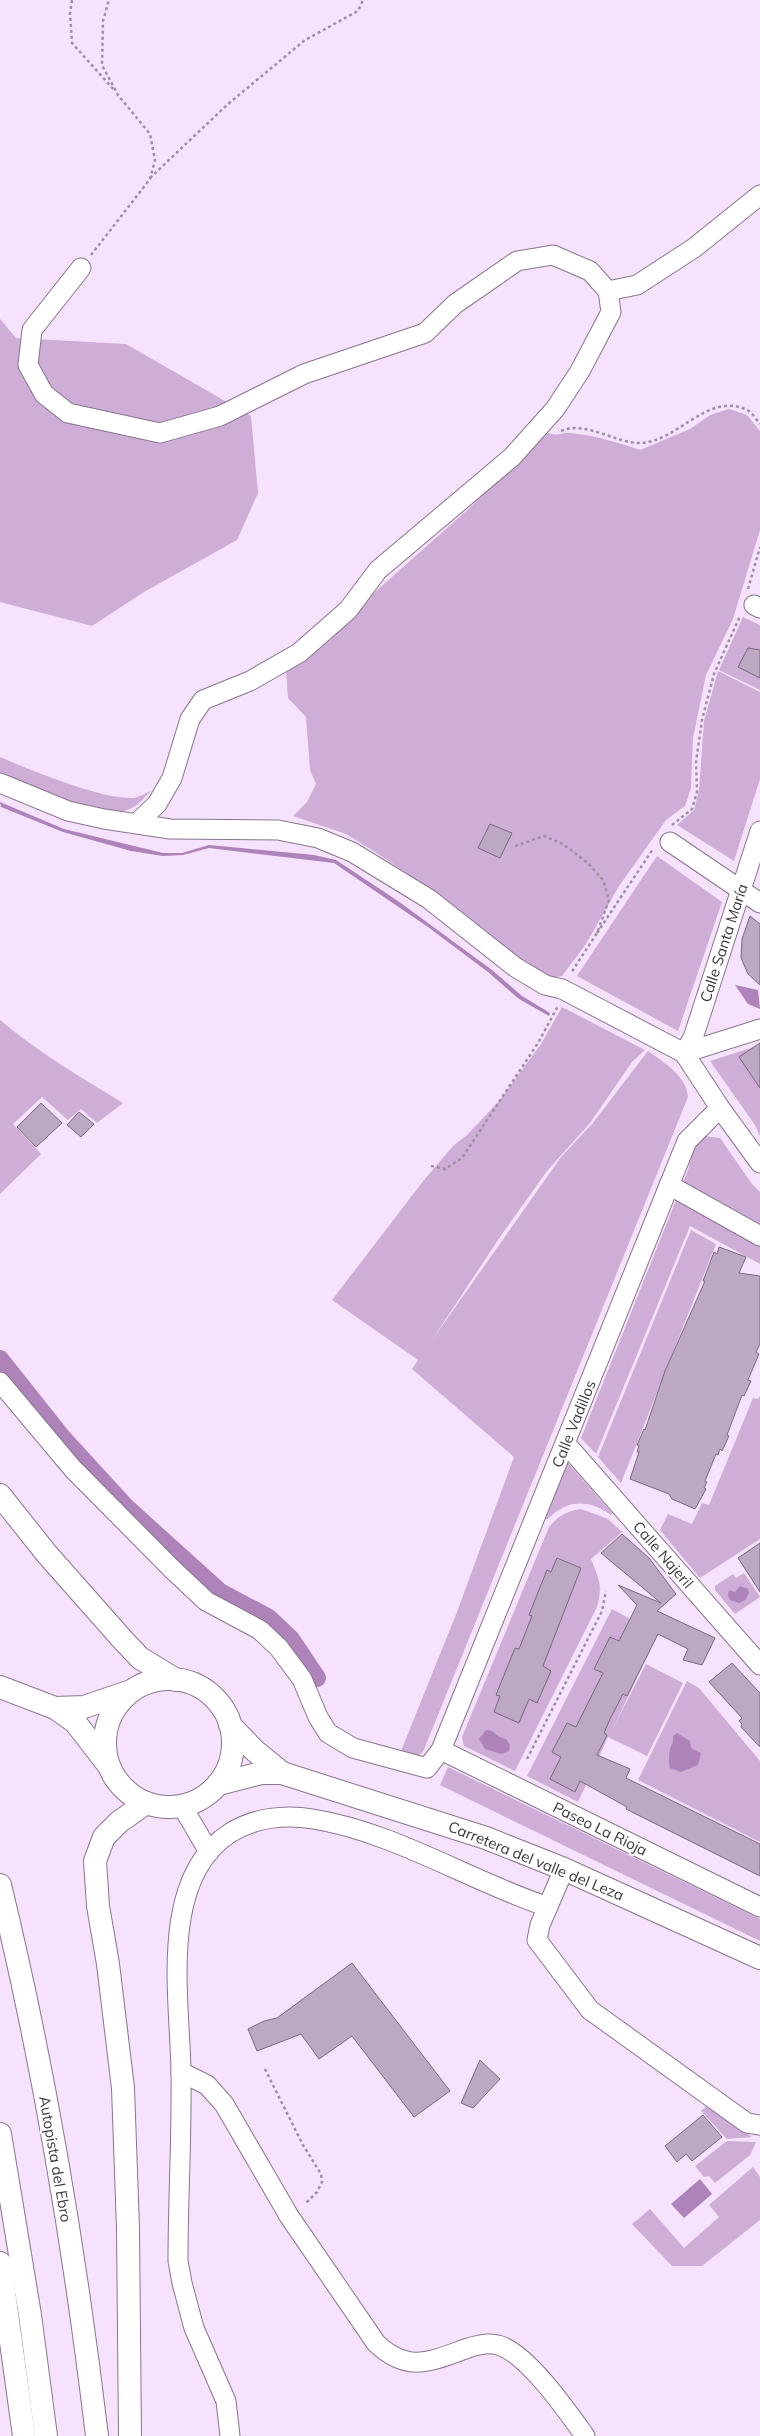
<svg xmlns="http://www.w3.org/2000/svg" width="760" height="2436" font-family="Mulish,sans-serif">
  <rect width="100%" height="100%" fill="#f7e2fd"/>
  <!-- green -->
  <g fill="#ceadd7">
    <path d="M0,319L16,338L126,344L251,416L258,493L237,540L144,592L92,626L0,602Z"/>
    <path d="M729,409L747,415L760,431V530L733,619L706,675L693,738L691,788L685,806L666,820L619,886L586,944L562,976L549,978L520,962L473,923L411,876L372,850L346,834L293,816L307,802L316,784L310,770L306,717L288,698L286,671L464,513L548,433C559,437 562,432 571,433C596,436 617,442 640,450L690,429L710,415Z"/>
    <path d="M743,617L760,625V690L719,670Z"/>
    <path d="M718,671L760,692V779L734,861L677,825L694,810L699,790L704,721Z"/>
    <path d="M0,757C30,770 103,800 134,798C139,797 146,793 151,791C144,798 135,809 124,811C101,816 25,785 0,776Z"/>
    <path d="M657,856L722,902L678,1031L577,976Z"/>
    <path d="M562,1007L645,1050L632,1062L590,1123L547,1171L500,1237L430,1343L561,1157L592,1124L648,1051C663,1062 687,1076 688,1097L423,1752L412,1760L399,1756L457,1612L514,1457L412,1369L418,1360L332,1300L424,1180L453,1146L467,1135L500,1100L541,1044Z"/>
    <path d="M0,1020C38,1052 80,1077 123,1103L97,1123L81,1109L68,1120L42,1097L13,1124L41,1154L0,1194Z"/>
    <path d="M760,1045V1136L755,1125L710,1061Z"/>
    <path d="M704,1136L720,1138L752,1184L760,1192V1264L690,1226L596,1454L581,1438L688,1170L693,1151Z"/>
    <path d="M691,1230L716,1244L621,1483L598,1457Z"/>
    <path d="M760,1396V1539L700,1578L660,1530L668,1514L692,1524L702,1503L709,1505L753,1398L758,1399Z"/>
    <path d="M567,1462L612,1513V1515C607,1513 602,1509 597,1507C578,1499 561,1505 548,1519H545Z"/>
    <path d="M581,1509L608,1519L622,1532L591,1559C599,1579 603,1586 597,1607L515,1771L464,1746L462,1737L549,1527C558,1516 567,1511 581,1509Z"/>
    <path d="M744,1573L760,1597L735,1614L715,1590V1586L733,1574L736,1578Z"/>
    <path d="M612,1609L658,1634L614,1726L646,1664L683,1683L647,1756L608,1737L578,1802L527,1776Z"/>
    <path d="M687,1681L699,1688L760,1761V1842L638,1780Z"/>
    <path d="M448,1767L760,1919V1941L440,1785Z"/>
    <path d="M707,2106L752,2137L727,2139L701,2111Z"/>
    <path d="M727,2141L756,2142L750,2155L715,2183L709,2176L704,2177L695,2166Z"/>
    <path d="M753,2167L760,2177V2220L702,2266H672L632,2224L650,2209L684,2248L719,2217L709,2205Z"/>
  </g>
  <!-- water -->
  <g fill="#ae83ba">
    <path d="M0,802L64,829L163,853H182L209,845L314,855L336,860L398,901L492,970L522,996L550,1013L549,1016L519,999L488,972L428,927L334,863L209,848L183,855L163,856L131,851L63,832L1,807Z"/>
    <path d="M735,985L758,990L760,1009L748,1004Z"/>
    <path d="M740,1586L748,1589L749,1593L745,1600L739,1603L730,1600L728,1595L729,1590L735,1592Z"/>
    <path d="M486,1730C495,1730 497,1738 506,1739L510,1745L509,1751L501,1754L485,1749L479,1739Z"/>
    <path d="M677,1733L690,1741L691,1748L701,1753L698,1765L681,1772L670,1768C668,1763 669,1746 673,1743V1736Z"/>
    <path d="M700,2179L712,2194L684,2218L671,2204Z"/>
  </g>
  <g fill="none" stroke-linecap="round" stroke-linejoin="round">
    <!-- canal -->
    <path stroke="#ae83ba" stroke-width="18" d="M0,1359L62,1437L126,1507L220,1592L269,1618L291,1639L317,1678"/>
  </g>
  <!-- building -->
  <g fill="#bca8c2" stroke="#7a687f">
    <path d="M748,648L760,650V678L738,667Z"/>
    <path d="M490,824L512,833L500,858L478,848Z"/>
    <path d="M750,916L760,924V985L748,974L741,958L742,939Z"/>
    <path d="M760,1043V1088L739,1057Z"/>
    <path d="M41,1103L62,1123L36,1147L17,1127Z"/>
    <path d="M79,1112L94,1124L81,1137L67,1125Z"/>
    <path d="M719,1247L746,1257L739,1273L760,1276V1344L756,1352L759,1354L748,1380L751,1381L744,1396L742,1395L727,1435L729,1436L722,1451L720,1449L718,1455L716,1454L705,1481L707,1482L704,1488L706,1489L695,1509L672,1499L669,1494L630,1479L639,1452H637L639,1446L637,1445L644,1429L645,1430L665,1371L705,1281H703L714,1252L717,1254Z"/>
    <path d="M622,1534L649,1558L676,1594L657,1611L715,1638L702,1665L683,1660L688,1649L658,1634L627,1696L623,1694L610,1719L604,1733L607,1735L597,1755L630,1769L626,1778L760,1844V1876L626,1809L627,1807L580,1781L575,1792L550,1779L561,1757L552,1752L567,1723L576,1727L603,1673L594,1669L610,1637L619,1641L637,1605L618,1585L661,1603L601,1553Z"/>
    <path d="M760,1543V1592L738,1558Z"/>
    <path d="M557,1558L581,1568L543,1666L551,1671L537,1703L529,1699L519,1723L494,1712L500,1696L496,1695L515,1648L519,1649L532,1616L529,1615L547,1570L551,1572Z"/>
    <path d="M732,1663L760,1693V1747L741,1727L742,1724L739,1721L742,1718L709,1682Z"/>
    <path d="M352,1963L450,2091L414,2117L352,2036L319,2059L301,2034L257,2051L248,2029L264,2021L277,2018Z"/>
    <path d="M480,2060L500,2079L473,2108L461,2103Z"/>
    <path d="M703,2115L722,2137L692,2161L686,2154L677,2162L665,2146Z"/>
  </g>
  <g fill="none" stroke-linecap="round" stroke-linejoin="round">
    <!-- street casing -->
    <g stroke="#88758d" stroke-width="21">
      <g id="street">
        <path d="M81,268L32,330L28,365L44,394L68,413L160,433L220,416L304,374L425,333L455,304L517,261L553,255L590,271L608,291L611,312L580,371L555,409L512,457L378,570L348,610L299,653L250,681L203,700L190,719L172,778L157,804L137,823"/>
        <path d="M608,291L637,285L694,248L760,195"/>
        <path d="M754,605L760,608"/>
        <path d="M0,783L68,811L104,819L170,829L278,830L318,838L352,852L429,899L515,967L545,985L562,989L684,1053L720,1108L760,1163"/>
        <path d="M670,842L760,903"/>
        <path d="M684,1053L693,1038L760,831"/>
        <path d="M684,1053L760,1029"/>
        <path d="M669,1185L760,1236"/>
        <path d="M0,1382L73,1469L172,1569L206,1601L260,1630L279,1648L302,1679L318,1717L328,1733L353,1748L427,1768L441,1750L687,1141L720,1108"/>
        <path d="M566,1444L760,1665"/>
        <path d="M441,1750L760,1907"/>
        <path d="M182,1806L209,1852"/>
        <path d="M564,1869L540,1925L537,1940L590,2010L747,2123L760,2125"/>
        <path d="M181,2072L207,2085L224,2104L289,2216L376,2343C408,2374 431,2361 468,2348C477,2345 488,2342 498,2345C527,2353 567,2411 585,2436"/>
        <path d="M230,2436L226,2401L194,2328L182,2283L178,2261C178,2198 182,2135 181,2072C180,1999 158,1879 230,1833C254,1818 284,1814 313,1819C394,1832 470,1881 548,1907"/>
      </g>
    </g>
    <!-- secondary casing -->
    <g stroke="#88758d" stroke-width="24">
      <g id="secondary">
        <circle cx="169" cy="1743" r="64"/>
        <path d="M0,1687L55,1708L75,1722L109,1766"/>
        <path d="M55,1708L84,1707L131,1691"/>
        <path d="M230,1725L254,1750L282,1773"/>
        <path d="M218,1784L261,1773H282L486,1838L564,1869L760,1958"/>
      </g>
    </g>
    <!-- highway casing -->
    <g stroke="#88758d" stroke-width="24">
      <g id="highway">
        <path d="M0,1495L46,1553L122,1639L140,1658L176,1680"/>
        <path d="M0,1885C44,2066 75,2251 97,2436"/>
        <path d="M0,2134L30,2315L46,2436"/>
        <path d="M0,2263L24,2436"/>
        <path d="M130,2436L128,2228L123,2088L108,1964L98,1906L95,1861L104,1837L119,1822L146,1803"/>
      </g>
    </g>
    <!-- path -->
    <g stroke="#9d8fa2" stroke-width="2.5" stroke-dasharray="3 3" stroke-linecap="butt">
      <path d="M72,0L70,13L72,43L115,91"/>
      <path d="M150,178L228,104L305,40L358,11L363,0"/>
      <path d="M91,255L150,179L155,160L150,134L118,95L102,65L103,21L109,0"/>
      <path d="M561,431C585,420 617,444 641,443C678,441 707,393 745,409C751,411 756,419 760,424"/>
      <path d="M748,589L760,547"/>
      <path d="M672,825L692,809L697,792L696,762L702,720L714,674L740,616"/>
      <path d="M515,846L544,836L563,844L588,863L603,880L609,900L597,933L571,973"/>
      <path d="M597,933L653,849"/>
      <path d="M431,1166L445,1169L462,1158L538,1043L558,1006"/>
      <path d="M527,1759L602,1611L606,1591"/>
      <path d="M265,2069L303,2145L321,2174L322,2182L317,2192L306,2203"/>
    </g>
    <!-- street -->
    <use href="#street" stroke="#fff" stroke-width="19"/>
    <!-- secondary -->
    <use href="#secondary" stroke="#fff" stroke-width="22"/>
    <!-- highway -->
    <use href="#highway" stroke="#fff" stroke-width="22"/>
  </g>
  <g text-anchor="middle" stroke-width="4" stroke-linejoin="round" paint-order="stroke">
    <!-- street labels -->
    <g font-size="15" fill="#3d3540" stroke="#fff">
      <text transform="translate(724 943) rotate(-72)" y="5">Calle Santa María</text>
      <text transform="translate(574 1424) rotate(-68)" y="5">Calle Vadillos</text>
      <text transform="translate(663 1555) rotate(49)" y="5">Calle Najeril</text>
      <text transform="translate(600 1829) rotate(26)" y="5">Paseo La Rioja</text>
      <text transform="translate(536 1861) rotate(22)" y="5">Carretera del valle del Leza</text>
      <text transform="translate(55 2159) rotate(80)" y="5">Autopista del Ebro</text>
    </g>
  </g>
</svg>
